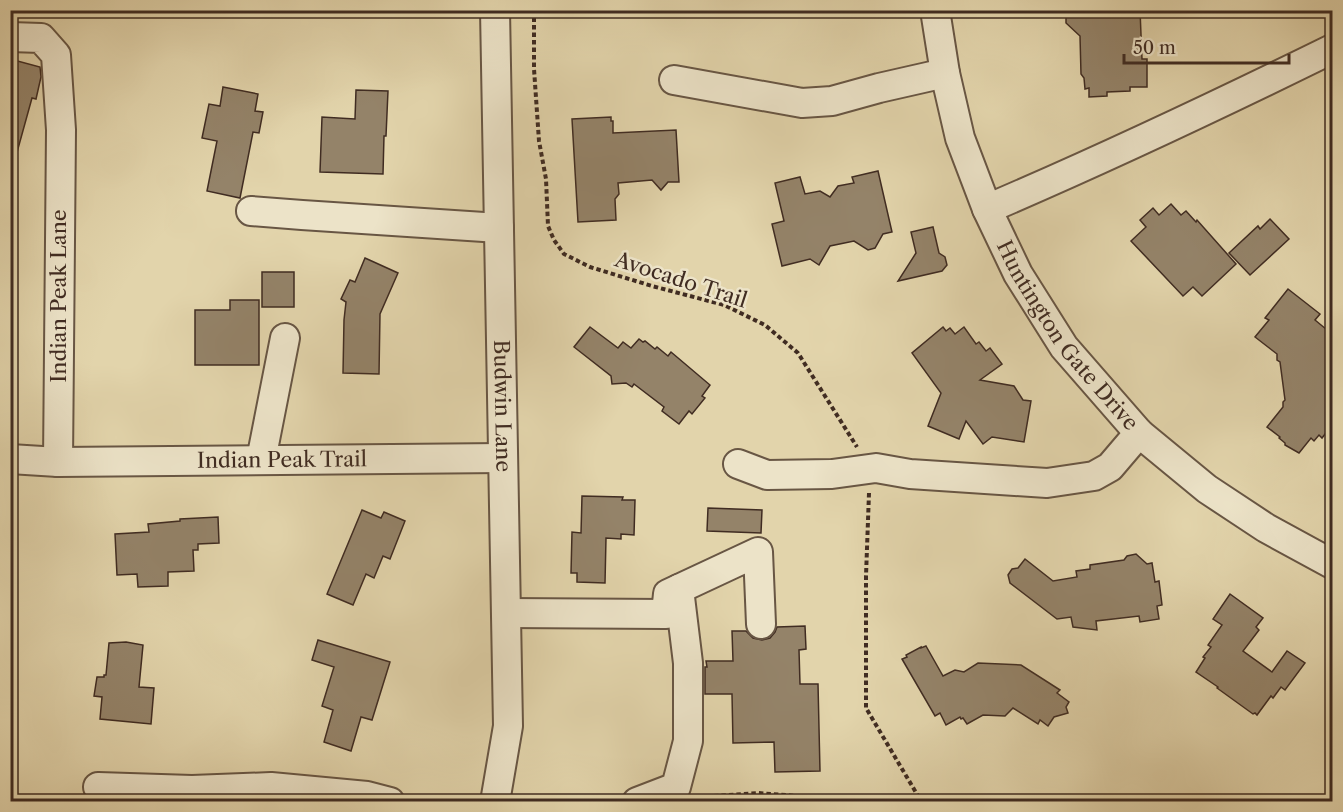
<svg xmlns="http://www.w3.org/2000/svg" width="1343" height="812" font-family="'Libre Caslon Text',serif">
  <rect width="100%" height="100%" fill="#e2d4ab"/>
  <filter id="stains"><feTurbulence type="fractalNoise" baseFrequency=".00333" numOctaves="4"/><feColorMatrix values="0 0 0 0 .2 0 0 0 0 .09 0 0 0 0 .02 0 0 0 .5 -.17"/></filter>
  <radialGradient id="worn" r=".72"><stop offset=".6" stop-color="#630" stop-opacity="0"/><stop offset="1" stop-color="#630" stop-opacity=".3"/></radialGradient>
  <!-- building -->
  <g fill="#948369" stroke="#402c22" stroke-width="1.5">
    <path d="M1066,10H1140L1142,59H1147V87H1130V91L1107,92V96L1089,97V88L1085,89L1084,78L1081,74L1080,36L1066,23Z"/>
    <path d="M10,59L40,67L41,77L36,99L32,98L16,156L10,155Z"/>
    <path d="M223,87L258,94L255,111L263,112L259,133L253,132L240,198L207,191L217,141L202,138L209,104L220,106Z"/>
    <path d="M356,90L388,91L386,136H384L383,174L320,172L322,117L355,119Z"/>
    <path d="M611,117V121H613V133L676,130L679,182H668L661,190L652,180L618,183L619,194L615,199L616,220L578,222L572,119Z"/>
    <path d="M878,171L892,232L883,234L875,248L868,250L854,241L830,246L819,265L810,259L782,266L772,224L784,221L775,183L800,177L805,194L820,191L830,197L838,186L854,183L852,177Z"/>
    <path d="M1171,204L1181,215L1186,211L1196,222L1197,220L1236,264L1202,296L1193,287L1183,296L1131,241L1146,227L1140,220L1153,208L1159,215Z"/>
    <path d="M1270,219L1289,239L1250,275L1229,253L1258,226L1260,229Z"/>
    <path d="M933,227L939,253L945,257L947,265L942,271L898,281L916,253L911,232Z"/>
    <path d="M365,258L398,273L380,314L379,374L343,373L344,320L346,302L341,299L350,280L355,282Z"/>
    <rect x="262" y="272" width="32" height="35"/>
    <path d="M1288,289L1320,314L1315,320L1332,334V425L1322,438L1319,435L1314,441L1311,438L1299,453L1285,445V443L1279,438L1280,437L1267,427L1283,407V402L1285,400L1280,362L1277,360V354L1255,337L1269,320L1265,318Z"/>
    <path d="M230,300H259V365H195V310H230Z"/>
    <path d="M590,327L618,348L623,342L631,348L639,339L643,342L645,341L655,349L657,347L668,356L671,352L710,385L702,396L705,398L692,414L689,411L679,424L662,411L664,407L634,384L632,387L626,383L612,384L611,376L574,347Z"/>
    <path d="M943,327L946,331L950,328L955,334L964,327L976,344L979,342L986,351L990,348L1002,364L980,380L1014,386L1023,400L1031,401L1024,442L992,437L983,444L966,421L959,439L928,426L941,393L912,353Z"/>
    <path d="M582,496L623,497L622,500H635L634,535L621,534V539L606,538L605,583L577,582V573H571L572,532L581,533Z"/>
    <path d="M708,508L762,510L761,533L707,531Z"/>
    <path d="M362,510L381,518L384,512L405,521L390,559L383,556L374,578L366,574L353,605L327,594Z"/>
    <path d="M218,517L219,543L198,544V550H193L194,571L168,572V586L138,587L137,574L117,575L115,534L149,532L148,524L180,521V519Z"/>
    <path d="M1136,554L1147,564L1152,563L1155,582L1159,581L1162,605L1157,606L1159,619L1140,622L1139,616L1096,621L1097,630L1073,627L1071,617L1057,619L1010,583L1008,575L1012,569L1018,568L1025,559L1053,581L1077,577L1076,571L1090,569V565L1124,560L1127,556Z"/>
    <path d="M1230,594L1263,618L1256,627L1259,630L1243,651L1272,672L1287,651L1305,663L1285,690L1281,687L1273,698L1271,696L1257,715L1255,713L1253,714L1217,688L1218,687L1196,672L1205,658L1203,657L1211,647L1208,645L1222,625L1213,619Z"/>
    <path d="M805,626L806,649L799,650L800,684H818L820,771L775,772L774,742L733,743L732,694H705V667H707L706,661H733L732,631H746L753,638L762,640L770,638L775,632L777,627Z"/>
    <path d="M318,640L390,662L372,720L361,717L351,751L324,742L333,710L322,706L334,667L312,660Z"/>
    <path d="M126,642L143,645L139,687L154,688L151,724L100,719L102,697L94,696L97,677H104V675H106L109,643Z"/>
    <path d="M926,646L943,676L955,670L964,672L978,663L1021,665L1060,690L1057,693L1069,702L1066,707L1068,713L1054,717L1048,726L1040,720L1038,724L1013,708L1005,716L983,715L967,724L963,718L961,719L960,717L946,725L940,713L935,716L902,659L907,657L906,655L921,647V648Z"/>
  </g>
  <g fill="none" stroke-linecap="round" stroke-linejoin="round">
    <!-- minor casing -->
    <g stroke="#685644" stroke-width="32">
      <g id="minor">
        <path id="s1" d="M495,10L508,726L495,802"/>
        <path id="s2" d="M935,10L945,73L960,138L987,209L1018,274L1064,347L1139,433L1207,489L1266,528L1332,564"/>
        <path d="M10,37L41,38L56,55L61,130L58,462"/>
        <path d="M674,80L802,103L832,101L879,88L945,73"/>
        <path d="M987,209C1104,159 1218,105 1332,49"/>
        <path d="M251,211L302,215L499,228"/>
        <path id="s3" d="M10,459L58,462L503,458"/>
        <path d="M261,460L285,338"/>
        <path d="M738,464L767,475L832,474L876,468L910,474L1047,483L1094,476L1110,467L1139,433"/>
        <path d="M506,613L666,614L668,594L758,552L761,624"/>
        <path d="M98,787L192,790L271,787L367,796L390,802"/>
        <path d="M637,802L676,787L688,741V663L679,589"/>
      </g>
    </g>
    <!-- path -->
    <g stroke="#402c22" stroke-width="4" stroke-dasharray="4.5 3" stroke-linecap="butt">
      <path d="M534,10V69L539,141L546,179L548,226L554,240L564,254L590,267L652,286L724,305L765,325L798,353L857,447"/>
      <path d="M869,493L866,576V708L921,801"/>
      <path d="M699,797L758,793L877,802"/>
      <path d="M913,802L1055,796L1125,802"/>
    </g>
    <!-- minor -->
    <use href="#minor" stroke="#ece3c8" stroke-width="28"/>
  </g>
  <g text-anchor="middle" stroke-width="5" stroke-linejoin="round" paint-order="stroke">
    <!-- street labels -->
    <g font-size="21" fill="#402c22" stroke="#ece3c8">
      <text transform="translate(681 280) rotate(18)" y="7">Avocado Trail</text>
      <text transform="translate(59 296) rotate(-90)" y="7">Indian Peak Lane</text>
      <text dy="7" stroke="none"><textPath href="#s2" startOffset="357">Huntington Gate Drive</textPath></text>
      <text dy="7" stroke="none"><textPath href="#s1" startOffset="396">Budwin Lane</textPath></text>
      <text dy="7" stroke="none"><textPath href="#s3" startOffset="272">Indian Peak Trail</textPath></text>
    </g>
  </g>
  <!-- margin -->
  <rect width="1343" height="812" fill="none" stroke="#e2d4ab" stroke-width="36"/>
  <rect x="12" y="12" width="1319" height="788" fill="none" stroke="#402c22" stroke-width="3"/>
  <rect x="18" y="18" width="1307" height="776" fill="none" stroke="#402c22" stroke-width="1.5"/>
  <!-- scale -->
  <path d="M1124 54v9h165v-9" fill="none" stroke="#402c22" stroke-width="3"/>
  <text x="1133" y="54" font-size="18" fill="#402c22" stroke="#ece3c8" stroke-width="4.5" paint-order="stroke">50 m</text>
  <rect width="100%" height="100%" filter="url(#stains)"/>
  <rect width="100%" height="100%" fill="url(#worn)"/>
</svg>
